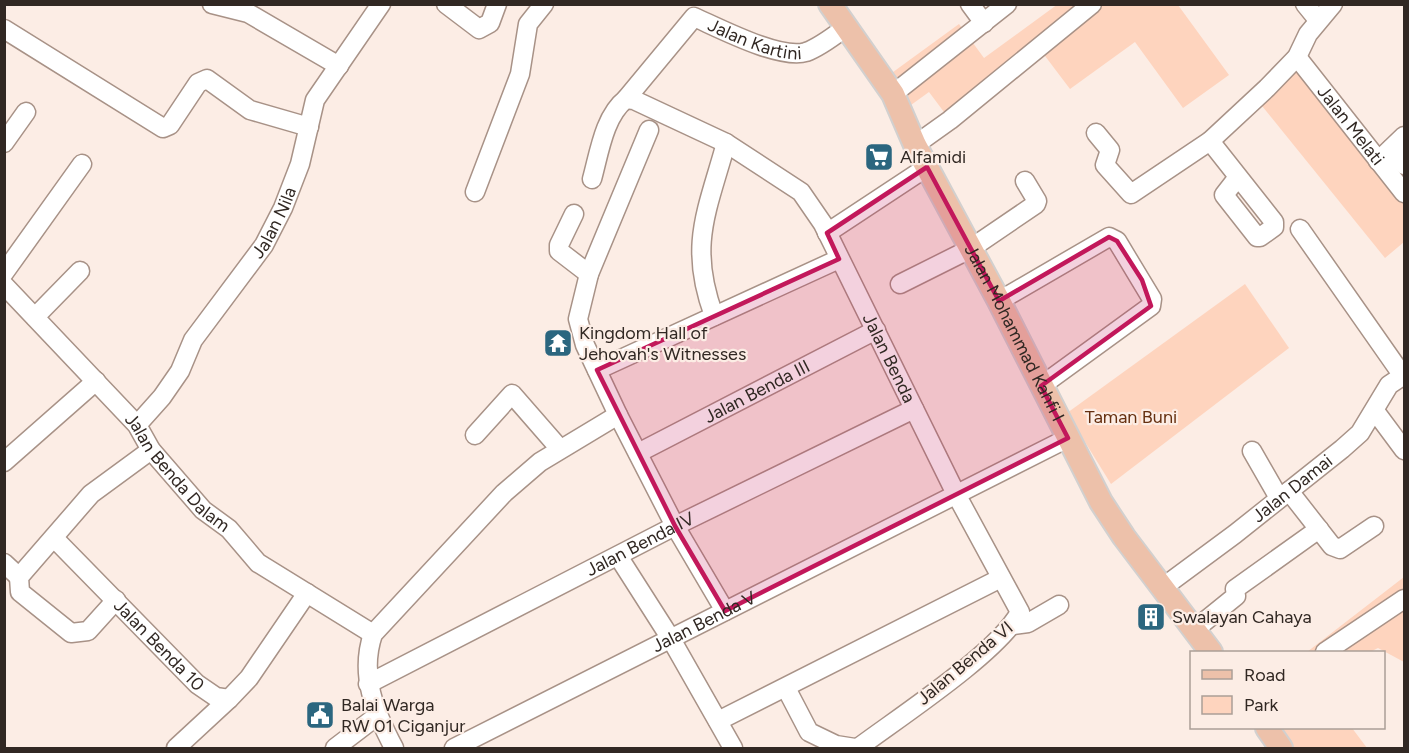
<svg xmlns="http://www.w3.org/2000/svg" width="1409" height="753" font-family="Figtree,sans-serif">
  <rect width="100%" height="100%" fill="#fcede5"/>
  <!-- green -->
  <g fill="#fed4be">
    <path d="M1058,4L1178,5L1229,75L1183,108L1135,42L1070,89L1042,52L950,120L929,92L911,105L889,75L959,24L984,58Z"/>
    <path d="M1303,65L1404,190V242L1385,258L1258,101Z"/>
    <path d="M1245,284L1289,348L1111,484L1067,413Z"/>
    <path d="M1404,577V662L1378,648L1370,652H1307Z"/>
    <path d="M1275,728H1352L1367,748H1289Z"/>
  </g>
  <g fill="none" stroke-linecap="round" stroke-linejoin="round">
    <!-- minor casing -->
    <g stroke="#a89287" stroke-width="21">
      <g id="minor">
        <path d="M212,4L248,13L339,66"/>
        <path d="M446,4L479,29L490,23L497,4"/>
        <path d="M970,4L984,23"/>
        <path d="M1305,4L1318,20"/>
        <path d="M4,29L163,128L170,125L198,83L207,79L250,110L309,127"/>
        <path id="s1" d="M1297,57L1404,193"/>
        <path d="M893,94L1007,4"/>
        <path id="s2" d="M626,99L694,17C719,28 780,60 806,52C820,47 834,36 846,27"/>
        <path d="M649,130L589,274L578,319L585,345L618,415L675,526L725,611"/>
        <path d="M1096,133L1110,150L1105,165L1131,194L1210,141L1267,88L1297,57L1308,34L1333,4"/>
        <path d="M1210,141L1274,222V227L1260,237H1257L1224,195L1238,177"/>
        <path d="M4,143L26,112"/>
        <path d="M915,145L950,120L1092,4"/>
        <path d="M1391,149L1404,165"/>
        <path d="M1378,161L1404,136"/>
        <path id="s3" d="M592,179C599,154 604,116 626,99L634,100L726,143L801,192L823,224L956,494L1020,612C998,653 898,718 858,748"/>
        <path d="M475,192L520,74L528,24L544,4"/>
        <path d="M574,214L559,245V251L589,274"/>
        <path d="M1300,229L1403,376"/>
        <path d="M827,233L927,167"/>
        <path d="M4,273L82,164"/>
        <path d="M900,284L970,249L1036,204L1037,201L1025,181"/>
        <path id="s4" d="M4,285L137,425L151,450L203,510L229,529L258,563L373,634"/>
        <path d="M999,301L1109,237L1117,241L1152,299L1151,306L1041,386"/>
        <path d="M714,316C688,245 707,212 726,143"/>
        <path d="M35,317L80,271"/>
        <path d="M597,370L839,259"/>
        <path d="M1375,411L1404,450"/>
        <path id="s5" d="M137,425L162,397L180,371L193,340L264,245L283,208L300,164L315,100L381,4"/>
        <path d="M475,435L512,394L560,449"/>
        <path d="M1252,451L1279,498"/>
        <path id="s6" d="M638,453L876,330"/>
        <path d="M4,462L96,381"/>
        <path d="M1289,491L1332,546L1340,549L1374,526"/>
        <path id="s7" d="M54,538L197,684L216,697L229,699L249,678L307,593"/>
        <path d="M618,556L671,639L733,748"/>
        <path d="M4,563L19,577"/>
        <path id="s8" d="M1162,588L1235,534L1342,449L1360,433L1389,385L1404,375"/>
        <path d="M116,600L88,631L71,633L20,592L19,577L91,494L151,450"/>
        <path d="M1013,625L1028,623L1059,605"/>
        <path d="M1194,630L1236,596L1235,589L1319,529"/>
        <path d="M1325,652L1404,599"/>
        <path id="s9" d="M368,684L675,526L914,409"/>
        <path d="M786,688L809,732L836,745L855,748"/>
        <path d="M718,721L1001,578"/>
        <path d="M176,748L229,699"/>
        <path d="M335,748L377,716"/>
        <path d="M394,748C375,712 359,675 373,634L504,493L540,462L618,415"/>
        <path id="s10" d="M454,748L1068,438"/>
      </g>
    </g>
    <!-- major casing -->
    <g stroke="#d2d0cf" stroke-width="26">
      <g id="major">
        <path id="s11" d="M830,4L893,94L915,145L999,301L1101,502L1124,537L1211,652"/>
        <path d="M1267,728L1281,748"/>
      </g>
    </g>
    <!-- minor -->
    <use href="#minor" stroke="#fff" stroke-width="18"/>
    <!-- major -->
    <use href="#major" stroke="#edc1aa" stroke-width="22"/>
  </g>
  <!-- marked area -->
  <path fill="#c2185b" fill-opacity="0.2" stroke="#c2185b" stroke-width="4.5" stroke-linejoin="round" d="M927,167L999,301L1109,237L1117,241L1142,280L1151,306L1041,386L1068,438L725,611L675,526L597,370L839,259L827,233Z"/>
  <!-- icons -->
  <defs>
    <g id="supermarket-square" transform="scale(1.5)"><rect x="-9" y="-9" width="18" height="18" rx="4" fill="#2b667f" stroke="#fcede5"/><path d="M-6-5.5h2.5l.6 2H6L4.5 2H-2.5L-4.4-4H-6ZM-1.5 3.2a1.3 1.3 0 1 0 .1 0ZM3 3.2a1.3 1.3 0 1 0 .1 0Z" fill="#fff"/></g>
    <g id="temple-square" transform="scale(1.5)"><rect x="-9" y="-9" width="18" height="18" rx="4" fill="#2b667f" stroke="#fcede5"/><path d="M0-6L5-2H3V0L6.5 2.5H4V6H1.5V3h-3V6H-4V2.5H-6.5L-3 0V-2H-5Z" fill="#fff"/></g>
    <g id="building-square" transform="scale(1.5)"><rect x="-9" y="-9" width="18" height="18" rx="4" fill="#2b667f" stroke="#fcede5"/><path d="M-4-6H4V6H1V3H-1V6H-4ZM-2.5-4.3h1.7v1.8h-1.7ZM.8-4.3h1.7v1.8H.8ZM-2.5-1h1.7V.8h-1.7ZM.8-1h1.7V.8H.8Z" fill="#fff"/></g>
    <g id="civic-square" transform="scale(1.5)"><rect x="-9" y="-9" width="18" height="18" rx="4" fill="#2b667f" stroke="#fcede5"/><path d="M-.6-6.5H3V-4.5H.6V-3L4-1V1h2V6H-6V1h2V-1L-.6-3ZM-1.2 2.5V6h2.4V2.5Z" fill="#fff"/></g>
  </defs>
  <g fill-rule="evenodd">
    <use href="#supermarket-square" x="879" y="157"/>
    <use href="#temple-square" x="558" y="343"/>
    <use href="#building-square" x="1151" y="617"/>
    <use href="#civic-square" x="320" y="715"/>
  </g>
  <g text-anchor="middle" stroke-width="4.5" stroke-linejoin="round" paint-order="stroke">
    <!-- street labels -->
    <g font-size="18" fill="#312823" stroke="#fcede5">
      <text dy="6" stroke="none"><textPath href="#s2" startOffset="172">Jalan Kartini</textPath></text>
      <text dy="6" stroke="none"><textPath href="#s1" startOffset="87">Jalan Melati</textPath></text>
      <text dy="6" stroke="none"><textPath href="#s5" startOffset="246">Jalan Nila</textPath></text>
      <text dy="6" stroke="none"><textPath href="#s11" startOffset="378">Jalan Mohammad Kahfi I</textPath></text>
      <text dy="6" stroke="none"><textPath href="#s3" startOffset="476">Jalan Benda</textPath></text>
      <text dy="6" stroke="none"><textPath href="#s6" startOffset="134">Jalan Benda III</textPath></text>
      <text dy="6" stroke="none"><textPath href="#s4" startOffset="256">Jalan Benda Dalam</textPath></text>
      <text dy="6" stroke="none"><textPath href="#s8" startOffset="164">Jalan Damai</textPath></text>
      <text dy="6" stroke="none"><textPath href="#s9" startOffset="306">Jalan Benda IV</textPath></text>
      <text dy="6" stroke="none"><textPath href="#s10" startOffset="280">Jalan Benda V</textPath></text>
      <text dy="6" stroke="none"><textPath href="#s7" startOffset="150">Jalan Benda 10</textPath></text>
      <text transform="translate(965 663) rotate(-40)" y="6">Jalan Benda VI</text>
    </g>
    <!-- poi labels -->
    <g font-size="18" fill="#312823" stroke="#fcede5" text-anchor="start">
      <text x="900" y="163">Alfamidi</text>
      <text x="579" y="339">Kingdom Hall of<tspan x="579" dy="21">Jehovah's Witnesses</tspan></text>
      <text x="1172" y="623">Swalayan Cahaya</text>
      <text x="341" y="711">Balai Warga<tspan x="341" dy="21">RW 01 Ciganjur</tspan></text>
    </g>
    <!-- park labels -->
    <g font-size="18" fill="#663010" stroke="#fcede5">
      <text x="1131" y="423">Taman Buni</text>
    </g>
  </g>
  <!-- border -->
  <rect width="1409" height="753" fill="none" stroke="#312823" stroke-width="12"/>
  <!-- legend -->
  <rect x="1190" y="651" width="195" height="78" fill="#fcede5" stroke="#ab9e97" stroke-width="1.5"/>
  <rect x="1202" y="670" width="30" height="9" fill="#edc1aa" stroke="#ab9e97" stroke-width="1.5"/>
  <text x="1244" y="681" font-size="18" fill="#312823">Road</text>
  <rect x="1202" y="696" width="30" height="18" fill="#fed4be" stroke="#ab9e97" stroke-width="1.5"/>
  <text x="1244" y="711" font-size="18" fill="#312823">Park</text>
</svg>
